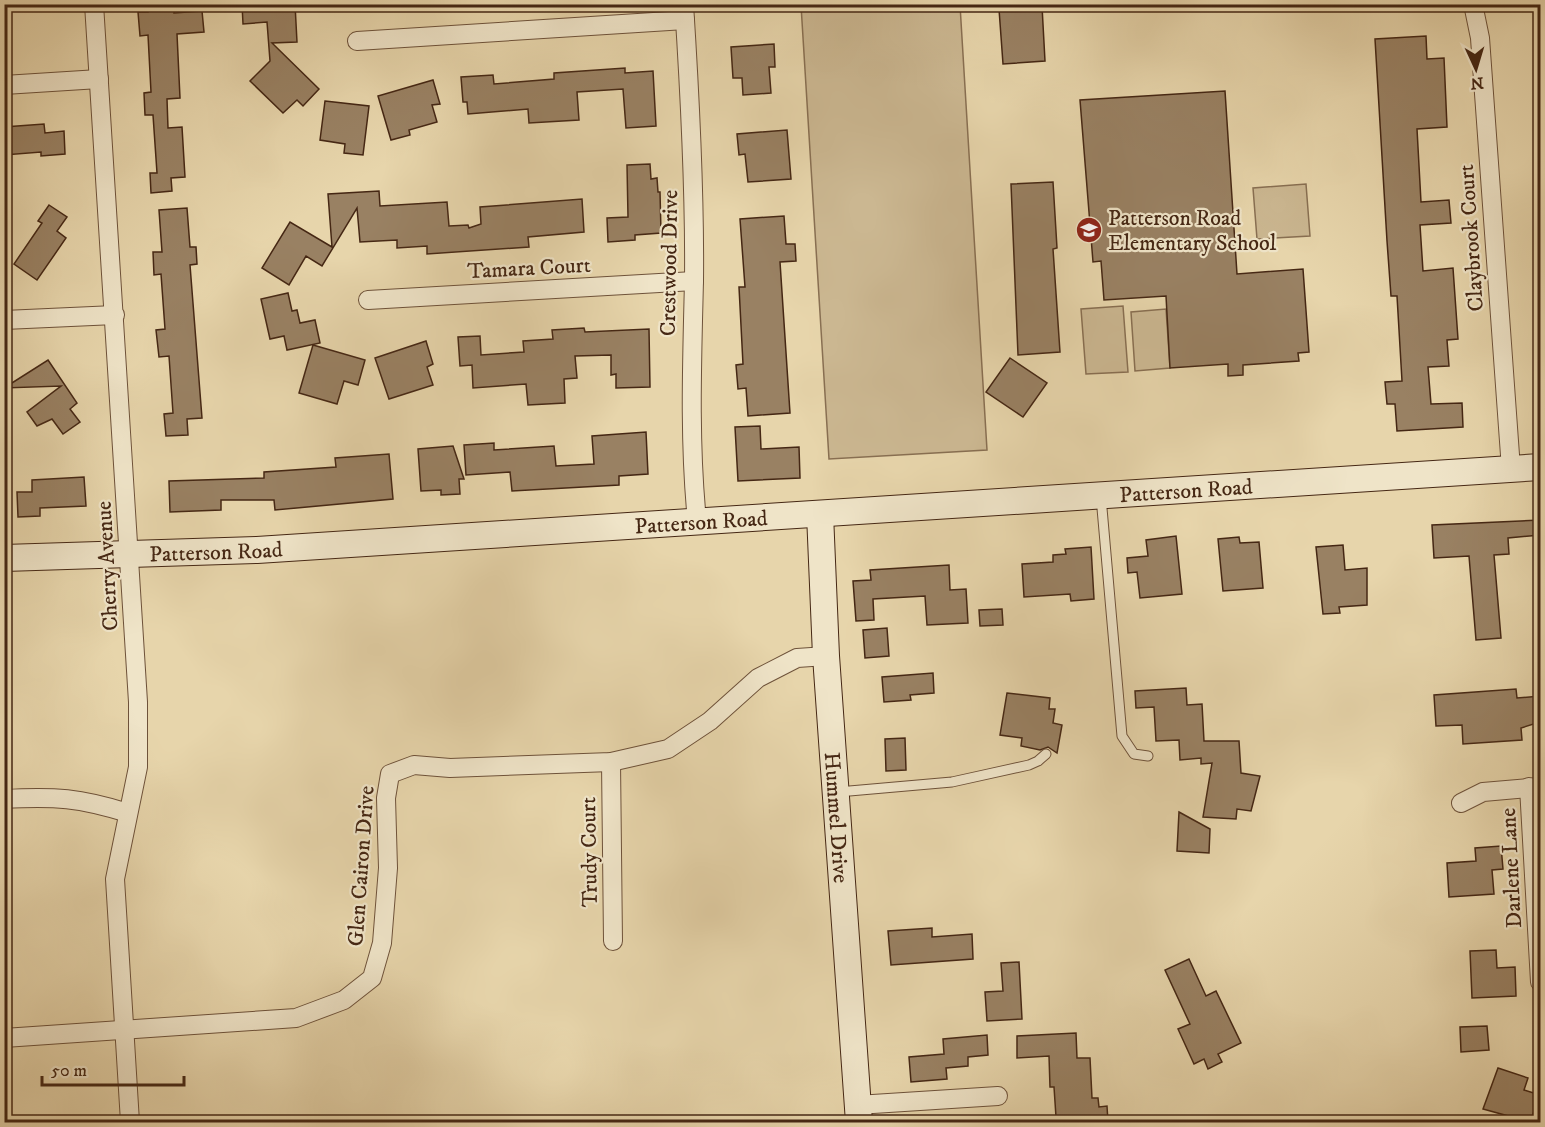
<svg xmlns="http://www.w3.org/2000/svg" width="1545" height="1127" font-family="'IM FELL DW Pica',serif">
  <rect width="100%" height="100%" fill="#e7d5ab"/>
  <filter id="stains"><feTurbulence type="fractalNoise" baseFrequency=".00333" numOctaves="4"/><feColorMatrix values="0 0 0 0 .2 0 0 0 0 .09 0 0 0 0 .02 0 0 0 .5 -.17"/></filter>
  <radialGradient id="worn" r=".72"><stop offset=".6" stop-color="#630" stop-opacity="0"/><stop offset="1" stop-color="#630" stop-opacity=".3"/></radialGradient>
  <!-- green -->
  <g fill="#cbb791" stroke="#886f52" stroke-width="1.5">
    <path d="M801,5H960L987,450L829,459Z"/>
    <path d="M1306,184L1310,236L1257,239L1253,188Z"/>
    <path d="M1123,306L1128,372L1086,374L1081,309Z"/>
    <path d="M1166,309L1170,368L1135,371L1131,312Z"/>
  </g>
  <!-- building -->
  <g fill="#998163" stroke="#452714" stroke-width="1.5">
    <path d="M147,4H174V13L202,11L204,32L177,34L180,98L167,99L168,128L182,127L185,177L171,178L172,191L151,193L150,173H157L153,115H145L144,93L151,92L148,35L140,36L138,12H148Z"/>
    <path d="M242,4H295L297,42L272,43L319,89L303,106L297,100L283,113L250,81L270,61L267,22L243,24Z"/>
    <path d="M1042,6L1045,61L1003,64L999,9Z"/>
    <path d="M1426,36L1427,59L1444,58L1447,127L1417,129L1421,202L1449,200L1451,223L1420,225L1423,271L1453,268L1458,339L1447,340L1449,366L1428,367L1431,404L1462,403L1463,427L1397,431L1395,404H1387L1385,382L1402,381L1397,296H1391L1387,241L1375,39Z"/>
    <path d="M774,44L775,67H769L771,93L743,95L742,78H733L731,47Z"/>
    <path d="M625,68V73L653,71L656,126L626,128L623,89L577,92L579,120L529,123L528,109L468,114L467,102H463L461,77L493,75L494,84L554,79V73Z"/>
    <path d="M433,80L440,104L432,105L437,122L409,130L410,135L391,140L378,96Z"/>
    <path d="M1225,91L1237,274L1303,269L1309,352L1298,353L1299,361L1243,365V375L1228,376V364L1170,368L1166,296L1104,300L1101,261L1093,262L1080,100Z"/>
    <path d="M325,101L369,106L363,155L344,153L345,144L320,140Z"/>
    <path d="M44,124L45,133L64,131L65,154L41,156V152L4,155V127Z"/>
    <path d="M787,130L791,179L748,182L745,154L739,155L737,134Z"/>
    <path d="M650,164L651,179L657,178L658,192H660L661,233L635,235V240L608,242L607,218L628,217L627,165Z"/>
    <path d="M1053,182L1057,248L1053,249L1060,352L1018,355L1011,184Z"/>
    <path d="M379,191L380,206L447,202L449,226L468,225L469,228L481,224L480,207L582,199L584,232L528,237L529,247L427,254V246L397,248V240L360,242L357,208L322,266L306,256L289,285L262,268L290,222L332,247L328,194Z"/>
    <path d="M49,205L67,217L57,231L66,238L37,280L14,264L42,223L38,221Z"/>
    <path d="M187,208L190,247H196L197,264L190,265L202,418L187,419L188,435L166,436L164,414L173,413L169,356L159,357L156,330L165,329L161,274L154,275L153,252H162L159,210Z"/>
    <path d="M784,216L786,244H795L796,261L780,262L790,413L748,416L746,388L738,389L736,365L743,364L739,287H745L740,219Z"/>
    <path d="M288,293L292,311L297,310L300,323L315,320L320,343L287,350L284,336L270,339L261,299Z"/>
    <path d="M584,328L585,332L649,329L650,387L616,388V374L611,375V355L575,356L577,378L564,379L565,403L528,405L526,384L473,388L472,365L460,366L458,337L480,336L481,355L524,352L523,341L553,339L552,330Z"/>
    <path d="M426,341L433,364L427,367L433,385L389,399L375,358Z"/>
    <path d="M313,345L365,360L358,385L344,381L337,404L299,393Z"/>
    <path d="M1010,358L1047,383L1023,417L986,392Z"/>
    <path d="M48,360L77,403L70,409L80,422L63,434L52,419L37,426L27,412L61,386L4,388Z"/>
    <path d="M760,426L761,449L799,447L800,478L738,481L735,427Z"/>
    <path d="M646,432L648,474L619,476V485L512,491L510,472L466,475L464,445L494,443V450L554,446L556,466L594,464L592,436Z"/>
    <path d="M453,446L464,479H459L460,494L441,495V490L421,491L418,449Z"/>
    <path d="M389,454L393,499L275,510L274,500H221V510L170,512L169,481L264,478V472L336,467L335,458Z"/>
    <path d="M84,477L86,506L40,508V516L18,517L17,492H32V480Z"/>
    <path d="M1540,520V535L1508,538L1509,554L1494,555L1501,638L1476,640L1469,556L1434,558L1432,525Z"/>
    <path d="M1176,536L1182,594L1140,598L1137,572L1128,573L1127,558L1148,556L1146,540Z"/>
    <path d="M1239,537L1240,543L1259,542L1263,588L1223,591L1218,539Z"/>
    <path d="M1343,545L1345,570L1367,568V605L1339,607L1340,613L1323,614L1316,547Z"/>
    <path d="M1091,547L1094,599L1071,601L1070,594L1024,597L1022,564L1053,562V555L1066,554L1065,549Z"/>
    <path d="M949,565L950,590L966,589L968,623L927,625L925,596L873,599L874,620L856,621L853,581L871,580L870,570Z"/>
    <path d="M1002,609L1003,625L980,626L979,610Z"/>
    <path d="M887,628L889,656L865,658L863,630Z"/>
    <path d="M933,673L934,693L910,695L911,700L884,702L882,677Z"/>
    <path d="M1186,688L1187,705L1202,704L1204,741H1239L1241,773L1260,776L1251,811L1237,809L1236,819L1203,817L1212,763L1201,764V758L1180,760L1179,740L1156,741L1154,707L1136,708L1135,691Z"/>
    <path d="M1516,689L1517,698L1540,696V722L1521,728L1522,740L1463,744L1462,725L1436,726L1434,695Z"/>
    <path d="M1007,693L1050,698L1049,709H1055L1053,723L1062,725L1057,753L1048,747L1040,750L1021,746L1022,738L1000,735Z"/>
    <path d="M905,738L906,770L886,771L885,739Z"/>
    <path d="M1179,812L1210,829L1209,853L1177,851Z"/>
    <path d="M1501,846L1503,869L1492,870L1494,894L1449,897L1447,863L1476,861L1475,848Z"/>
    <path d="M932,928V937L972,934L973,959L891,965L888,931Z"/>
    <path d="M1496,950L1497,968L1515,967L1516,996L1472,998L1470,951Z"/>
    <path d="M1189,959L1206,996L1216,991L1241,1043L1218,1054L1222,1062L1208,1069L1204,1059L1194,1064L1178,1029L1190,1024L1165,970Z"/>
    <path d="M1019,962L1022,1019L987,1021L985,992L1003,991L1001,963Z"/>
    <path d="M1487,1026L1489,1050L1461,1052L1460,1027Z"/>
    <path d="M1076,1033L1077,1058H1090L1092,1098H1098L1099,1107L1107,1106L1108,1122H1070L1069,1116L1056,1117L1054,1087H1050L1049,1056L1017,1058V1036Z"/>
    <path d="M987,1035L988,1055L968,1057V1066L946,1068L947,1079L911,1082L909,1057L944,1054L943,1039Z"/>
    <path d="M1498,1068L1528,1078L1524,1090L1540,1095L1530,1122L1483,1109Z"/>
  </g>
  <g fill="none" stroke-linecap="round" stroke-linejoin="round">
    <!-- lane casing -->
    <g stroke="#6e523a" stroke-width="11">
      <g id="lane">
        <path d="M1101,497L1122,736L1134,754L1148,756"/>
        <path d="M838,792L952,782L1029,765L1038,761L1046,754"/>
      </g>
    </g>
    <!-- street casing -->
    <g stroke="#6e523a" stroke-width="20">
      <g id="street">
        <path d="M94,4L138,702V767L115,879L130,1122"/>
        <path d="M684,4C690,97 695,189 694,281C692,362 689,441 697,521"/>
        <path d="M1473,4L1480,38L1511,469"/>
        <path d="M357,41L685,20"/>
        <path d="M4,85L99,79"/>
        <path d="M368,300L694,281"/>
        <path d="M4,320L115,315"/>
        <path d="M611,762L613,941"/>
        <path d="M1529,787L1540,982"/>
        <path d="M4,799C55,796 80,798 128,813"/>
        <path d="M1461,803L1483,792L1540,787"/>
        <path d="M4,1038L296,1018L344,1000L372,978L382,943L388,868L386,798L390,774L414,765L450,768L611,762L668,749L710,721L758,678L797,658L826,656"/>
        <path d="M857,1105L998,1096"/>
      </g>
    </g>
    <!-- secondary casing -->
    <g stroke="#452714" stroke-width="28">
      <g id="secondary">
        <path id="s1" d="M820,514L826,656L859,1122"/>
        <path id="s2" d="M4,558L257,550L1540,467"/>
      </g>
    </g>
    <!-- lane -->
    <use href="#lane" stroke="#efe4c8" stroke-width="9"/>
    <!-- street -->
    <use href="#street" stroke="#efe4c8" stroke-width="18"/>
    <!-- secondary -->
    <use href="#secondary" stroke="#efe4c8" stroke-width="26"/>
  </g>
  <!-- icons -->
  <defs>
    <g id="school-disc" transform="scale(1.35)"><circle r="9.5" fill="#8f2418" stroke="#efe4c8"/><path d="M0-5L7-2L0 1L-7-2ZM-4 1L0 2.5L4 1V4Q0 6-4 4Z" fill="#fff"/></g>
  </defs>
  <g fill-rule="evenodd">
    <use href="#school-disc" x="1089" y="230"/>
  </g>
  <g text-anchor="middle" stroke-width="4.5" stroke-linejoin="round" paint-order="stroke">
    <!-- poi labels -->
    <g font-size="22" fill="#452714" stroke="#efe4c8" text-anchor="start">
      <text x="1108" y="225">Patterson Road<tspan x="1108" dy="25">Elementary School</tspan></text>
    </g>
    <!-- street labels -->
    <g font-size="22" fill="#452714" stroke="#efe4c8">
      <text transform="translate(1470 238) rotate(-94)" y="8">Claybrook Court</text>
      <text transform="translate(668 263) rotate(-89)" y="8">Crestwood Drive</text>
      <text transform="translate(529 267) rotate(-3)" y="8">Tamara Court</text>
      <text dy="8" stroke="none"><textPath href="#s2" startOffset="1184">Patterson Road</textPath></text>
      <text dy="8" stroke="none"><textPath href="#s2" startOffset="698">Patterson Road</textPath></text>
      <text dy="8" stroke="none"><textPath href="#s2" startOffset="212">Patterson Road</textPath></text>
      <text transform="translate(106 566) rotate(-93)" y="8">Cherry Avenue</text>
      <text dy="8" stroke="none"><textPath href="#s1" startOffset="304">Hummel Drive</textPath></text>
      <text transform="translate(588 852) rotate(-91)" y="8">Trudy Court</text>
      <text transform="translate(360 866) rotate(-86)" y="8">Glen Cairon Drive</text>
      <text transform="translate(1510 868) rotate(-93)" y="8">Darlene Lane</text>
    </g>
  </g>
  <!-- margin -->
  <rect width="1545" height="1127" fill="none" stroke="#e7d5ab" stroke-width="24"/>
  <rect x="6" y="6" width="1533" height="1115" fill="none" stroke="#452714" stroke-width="3"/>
  <rect x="12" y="12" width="1521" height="1103" fill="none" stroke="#452714" stroke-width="1.5"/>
  <!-- north arrow -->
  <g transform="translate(1476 69) rotate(176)" stroke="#efe4c8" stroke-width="4.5" paint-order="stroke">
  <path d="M0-4.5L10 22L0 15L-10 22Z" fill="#452714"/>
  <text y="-9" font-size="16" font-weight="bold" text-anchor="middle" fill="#452714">N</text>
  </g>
  <!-- scale -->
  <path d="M42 1076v9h142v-9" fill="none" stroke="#452714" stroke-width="3"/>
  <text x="51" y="1076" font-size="18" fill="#452714" stroke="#efe4c8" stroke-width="4.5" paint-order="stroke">50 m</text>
  <rect width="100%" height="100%" filter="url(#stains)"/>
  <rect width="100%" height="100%" fill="url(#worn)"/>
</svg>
